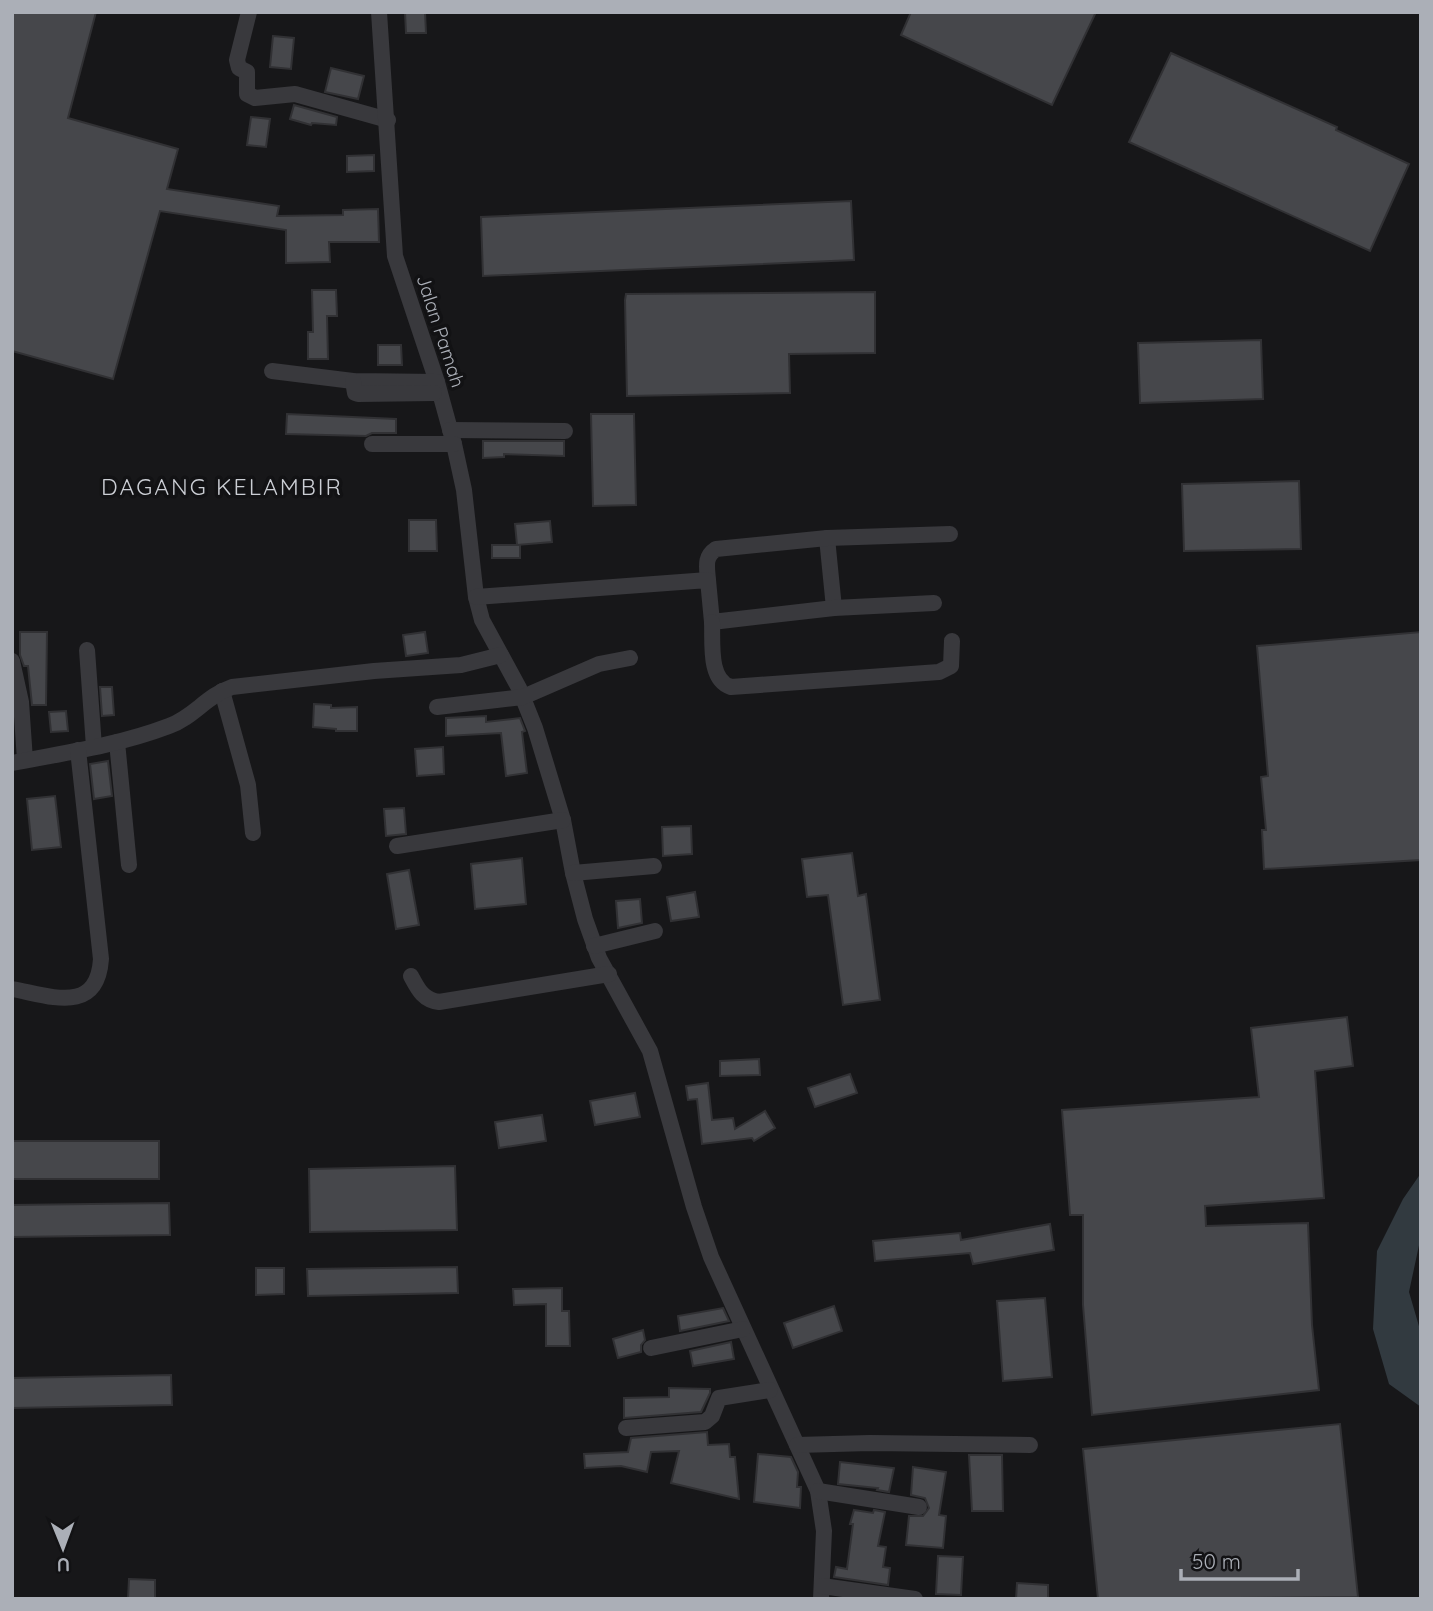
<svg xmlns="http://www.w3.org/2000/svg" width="1433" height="1611" font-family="Quicksand,sans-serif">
  <rect width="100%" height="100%" fill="#171719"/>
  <!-- water -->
  <path fill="#323a40" d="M1421,1173V1236L1409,1292L1421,1333V1407L1389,1384L1373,1329L1377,1251L1403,1199Z"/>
  <!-- building -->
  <g fill="#46474b" stroke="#313134" stroke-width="2">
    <path d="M12,12H96L68,118L178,149L167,189L279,206L277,216L343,215V210L378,209L379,242H329L330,262L286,263V230L160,211L113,379L12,351Z"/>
    <path d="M405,12H425L426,33H406Z"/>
    <path d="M911,12H1096L1052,105L901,35Z"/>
    <path d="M273,36L294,38L291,69L270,67Z"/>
    <path d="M1171,53L1337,127L1336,130L1409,164L1370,251L1129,142Z"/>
    <path d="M331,68L364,76L358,99L325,92Z"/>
    <path d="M294,105L337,117L336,125L312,123L311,125L290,119Z"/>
    <path d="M251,117L270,119L266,147L247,145Z"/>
    <path d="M374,155V171L347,172V156Z"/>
    <path d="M851,201L854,260L483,276L481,217Z"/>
    <path d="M312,290H336L337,316H327L328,359H308V332H313Z"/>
    <path d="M875,292V353L789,354L790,393L627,396L625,300L626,294Z"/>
    <path d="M1261,340L1263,399L1140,403L1138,343Z"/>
    <path d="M378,345H401L402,365H378Z"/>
    <path d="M287,414L396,419V433H372L366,436L286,434Z"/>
    <path d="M591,414H634L636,505L593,506Z"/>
    <path d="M483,441H564V456L504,454V457L483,458Z"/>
    <path d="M1299,481L1301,549L1184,551L1182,484Z"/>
    <path d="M409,520H436L437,551H409Z"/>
    <path d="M550,521L552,542L517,545L515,524Z"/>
    <rect x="492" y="545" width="28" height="13"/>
    <path d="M20,632H47L46,705H32L28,666H24L20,655Z"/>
    <path d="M425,632L428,653L406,656L403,635Z"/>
    <path d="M1421,632V860L1264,869L1262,830H1266L1261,777L1268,776L1257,646Z"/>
    <path d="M100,687H112L114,715L102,716Z"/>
    <path d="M314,704L331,705V708L357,707V731H336V729L313,727Z"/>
    <path d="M66,711L68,731L51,732L49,712Z"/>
    <path d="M486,716V722L520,718L525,731L522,732L527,773L506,776L501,733L446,736V718Z"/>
    <path d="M443,747L444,774L417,776L415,749Z"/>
    <path d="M108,761L112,796L94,799L90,764Z"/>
    <path d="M55,796L61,847L32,850L27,799Z"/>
    <path d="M404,808L406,834L386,836L384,809Z"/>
    <path d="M691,826L692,854L663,856L662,827Z"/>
    <path d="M852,853L858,896L866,894L880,1000L843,1005L828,895L807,897L802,859Z"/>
    <path d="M522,858L526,904L475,909L471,864Z"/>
    <path d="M409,870L419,925L396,929L387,874Z"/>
    <path d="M695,892L699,917L671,921L667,897Z"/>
    <path d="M640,899L642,923L618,928L616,901Z"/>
    <path d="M1347,1017L1353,1066L1315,1071L1324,1198L1205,1206L1206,1226L1308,1223L1312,1325L1319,1390L1092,1415L1083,1305V1215H1070L1062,1110L1259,1097L1251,1028Z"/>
    <path d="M759,1059L760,1075L720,1076V1061Z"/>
    <path d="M850,1074L857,1093L815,1107L808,1088Z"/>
    <path d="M708,1083L712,1120L733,1118L735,1129L765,1111L775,1128L754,1141L752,1138L702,1144L697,1099L688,1100L686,1086Z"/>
    <path d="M635,1093L640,1117L595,1125L590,1101Z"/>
    <path d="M542,1115L546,1141L499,1148L495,1122Z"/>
    <rect x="12" y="1141" width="147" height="38"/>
    <path d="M455,1166L457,1230L310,1232L309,1169Z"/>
    <path d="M169,1203L170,1235L12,1237V1205Z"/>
    <path d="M1050,1224L1054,1250L973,1264L970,1253L875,1261L873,1241L960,1233L961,1240Z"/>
    <path d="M457,1267L458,1293L308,1296L307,1269Z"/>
    <path d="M256,1268H284V1294L256,1295Z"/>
    <path d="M562,1288V1311H569L570,1346H546V1304L514,1305L513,1289Z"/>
    <path d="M1045,1298L1052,1377L1003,1381L997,1301Z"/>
    <path d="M834,1306L842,1331L793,1348L784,1323Z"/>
    <path d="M723,1308L729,1321L680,1331L678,1316Z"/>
    <path d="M643,1330L645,1340L641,1345V1352L618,1358L613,1339Z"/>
    <path d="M731,1342L734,1359L693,1366L690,1351Z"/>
    <path d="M171,1375L172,1405L12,1408V1378Z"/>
    <path d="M669,1388L710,1389V1393L701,1412L624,1418V1398L669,1397Z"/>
    <path d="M1340,1424L1358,1597L1098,1599L1083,1449Z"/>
    <path d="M707,1432L708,1445L729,1444L730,1457H735L739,1499L671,1483L679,1451L651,1452L647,1472L621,1466L585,1468L584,1454L628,1452L631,1438Z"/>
    <path d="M758,1454L791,1457L798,1472L797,1487H801L800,1508L754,1502Z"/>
    <path d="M969,1455H1002L1003,1511H972Z"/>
    <path d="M840,1462L894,1468L889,1492L877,1490L878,1488L838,1484Z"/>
    <path d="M913,1467L946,1472L939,1515L946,1516L943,1548L906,1545L909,1516H923L929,1508L925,1498L911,1495Z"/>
    <path d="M854,1510L873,1513L874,1510L885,1512L878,1546L886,1547L883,1567L890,1568L888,1585L834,1577L836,1567L847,1569L853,1524H850Z"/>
    <path d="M938,1556L963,1557L961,1595L936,1594Z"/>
    <path d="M129,1579L155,1580V1599H128Z"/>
    <path d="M1017,1583L1048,1585V1599H1016Z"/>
  </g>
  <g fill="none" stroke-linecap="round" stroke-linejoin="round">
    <!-- minor -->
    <g stroke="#39393d" stroke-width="16">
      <path d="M249,12L237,60L239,68L247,72V94L255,98L295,94L388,120"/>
      <path d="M379,12L395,256L437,382L454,444L464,490L476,597L482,620L519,688L535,728L563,820L573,873L585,919L599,958L650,1051L694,1207L711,1257L818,1491L824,1531L821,1599"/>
      <path d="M272,371L353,381L437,382"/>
      <path d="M353,381L355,393L358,394L434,393"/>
      <path d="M450,430L565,431"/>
      <path d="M372,444H454"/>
      <path d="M827,538L834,608"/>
      <path d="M708,580C707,567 704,557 716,549L827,538L950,534"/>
      <path d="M476,597L708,580L712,622L834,608L934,603"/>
      <path d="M712,622C713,642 708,680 731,687L939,672L951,666L952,641"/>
      <path d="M87,650L94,747"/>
      <path d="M12,661L21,702L25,760"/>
      <path d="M222,691L248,785L253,833"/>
      <path d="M437,707L523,697L599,664L630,658"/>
      <path d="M117,742L129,865"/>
      <path d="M12,763C65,753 119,745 169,726C194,717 206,696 232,687L374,671L461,665L501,655"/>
      <path d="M397,846L563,820"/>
      <path d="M573,873L654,866"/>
      <path d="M594,946L655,931"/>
      <path d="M411,976C418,989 423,1000 439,1002L609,974"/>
      <path d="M12,989C51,996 97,1015 101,959L78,750"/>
      <path d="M651,1348L743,1329"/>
      <path d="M626,1428L705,1422L712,1416L719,1398L770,1390"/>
      <path d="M797,1445L870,1443L1030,1445"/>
      <path d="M818,1491L919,1507"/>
      <path d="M822,1586L915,1599"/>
    </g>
  </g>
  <g text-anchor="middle" stroke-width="7" stroke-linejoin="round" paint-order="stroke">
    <!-- street labels -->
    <g font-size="19" fill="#abafb7" stroke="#121214">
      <text transform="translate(441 331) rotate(72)" y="7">Jalan Pamah</text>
    </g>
    <!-- quarter labels -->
    <g font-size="23" letter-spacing="2" fill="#cbced4" stroke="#121214">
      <text x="222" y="495">DAGANG KELAMBIR</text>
    </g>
  </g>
  <!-- border -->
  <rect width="1433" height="1611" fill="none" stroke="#abafb7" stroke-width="28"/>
  <!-- north arrow -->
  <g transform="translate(63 1548) rotate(179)" stroke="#121214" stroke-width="5" paint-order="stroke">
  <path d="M0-5L12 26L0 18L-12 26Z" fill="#abafb7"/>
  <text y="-10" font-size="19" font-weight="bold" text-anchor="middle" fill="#abafb7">U</text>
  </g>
  <!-- scale -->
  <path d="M1181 1569v10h117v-10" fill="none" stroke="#abafb7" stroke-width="3.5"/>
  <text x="1192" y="1569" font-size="21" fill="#abafb7" stroke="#121214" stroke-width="5" paint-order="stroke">50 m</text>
</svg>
